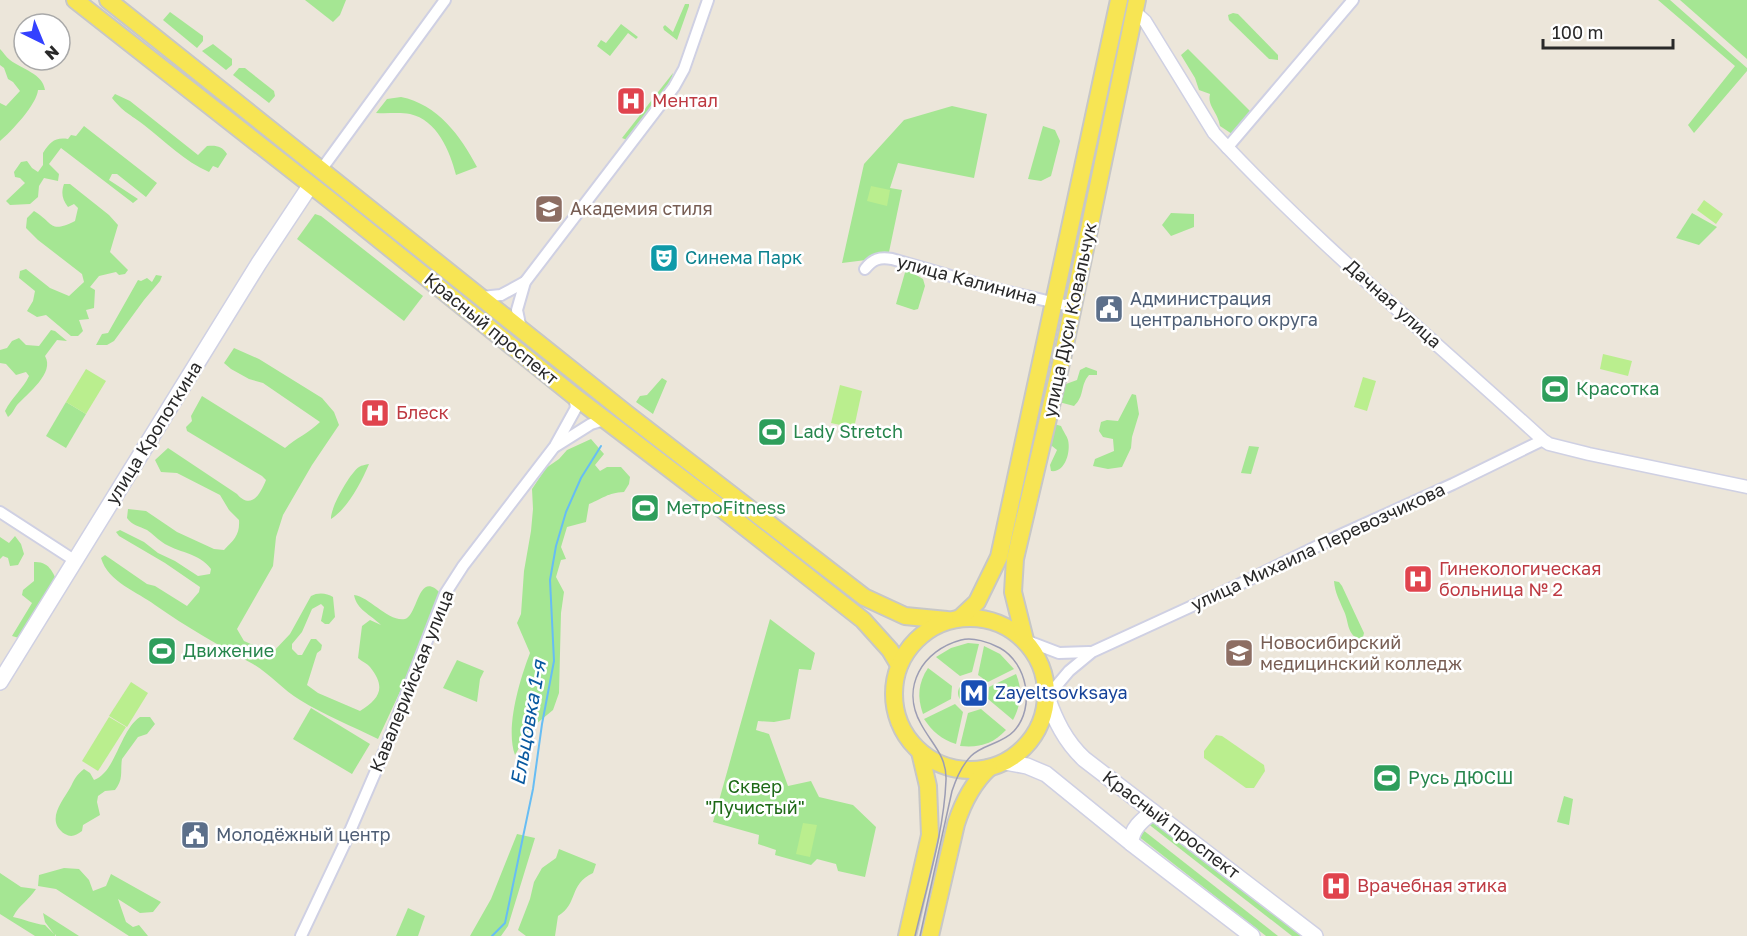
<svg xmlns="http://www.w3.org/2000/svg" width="1747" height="936" font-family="'Golos Text',sans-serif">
  <rect width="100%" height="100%" fill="#ece6da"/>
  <!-- green -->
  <g fill="#a5e693">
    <path d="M305,0H346L340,15L333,22Z"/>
    <path d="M1658,0H1670L1747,68V71L1694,133L1688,125L1735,66Z"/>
    <path d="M1680,0H1747V59Z"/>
    <path d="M685,4H689V6L677,40L664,30L663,27L665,25L673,32Z"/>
    <path d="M170,12L203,36V41L197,48L163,20Z"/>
    <path d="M1233,13L1238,14L1278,55V60L1269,59L1229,20L1228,15Z"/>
    <path d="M621,24L638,37L636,39L628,33L610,56L597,46L601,40L606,43Z"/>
    <path d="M213,44L232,59V65L226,70L202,51Z"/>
    <path d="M0,49C3,52 6,57 10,60C22,69 43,74 45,90H38C37,104 11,132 0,141V103L6,106L20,91L13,82L8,79L4,68L0,65Z"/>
    <path d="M1188,49L1251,112L1232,134L1220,126C1218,112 1207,106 1210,94L1199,90L1195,78L1181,55Z"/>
    <path d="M239,68H245L274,91L275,96L269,103L233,75Z"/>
    <path d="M673,73L670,85L627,140L622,138Z"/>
    <path d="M115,94L130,101L198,155L207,146C216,145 222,146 227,154L218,168L213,166L209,172C184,161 166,142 144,125C130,114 124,113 112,98Z"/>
    <path d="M401,97C437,104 461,136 477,167L456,175C450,151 437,120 410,114C399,112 387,114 376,113L387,99Z"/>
    <path d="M952,106L987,114L974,178L898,163L890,188L902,190L889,252L866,260L842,263L864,164L904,120Z"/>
    <path d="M84,126L157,183L146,197L117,174H112L109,180L138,199L133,203L61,148L49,164L59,174L58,181L44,178L39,186L38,197L30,204L10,205L6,201L25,183L20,178L15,177L14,172L21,162L27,161L32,168L38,172L43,165V153C50,142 55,137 68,139L71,135L76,136Z"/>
    <path d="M1043,126L1055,130L1060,141L1051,176L1041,181L1028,179Z"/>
    <path d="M64,184H70L75,188L109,215L118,225L110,252L128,270L125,274L119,275L116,272L99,276L90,287L95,290L94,308L86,310L89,319L79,320L83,331L78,336H71L46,315L37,317L27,311L33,301L35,291L19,278L20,271L26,269L50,288L69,296L84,282L82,274L38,240L26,228L27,218L34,211C54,223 49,234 75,221L78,208L74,204L68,207C62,199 61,193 64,184Z"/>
    <path d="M1171,213L1194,214V227L1171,236L1162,225Z"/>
    <path d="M1692,213L1717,227L1699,245L1676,238Z"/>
    <path d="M315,214L321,216L423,296L404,321L297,239Z"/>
    <path d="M906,269L923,279L925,286L918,309L914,310L896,304Z"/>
    <path d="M156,275L162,276L160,281L144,300L114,341L107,345H96L102,334L108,333L138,280L141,281L147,278L152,282Z"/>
    <path d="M51,330L55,331L67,341L57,340L45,356C55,373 28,393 17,405C14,409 13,413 8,417L5,411C12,397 23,389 29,376L26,372L16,375L6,364L0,363V350L7,348L12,341L19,338L26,345L39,346Z"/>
    <path d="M234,348L259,359L322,398L334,412L339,425L312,465L283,515L276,537L273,566L237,629L244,641L272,653L290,634L311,596C318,592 327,593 333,597L335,617L329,624H325L321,621L324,607L321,604L312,609L302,632L292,644V649L298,655H302L311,639H316L322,645L321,650L317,653L307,685L318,693L360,711C379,699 387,688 370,667C367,663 362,662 358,658L362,626L370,620L381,625C370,614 357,610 354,595C370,597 388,622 405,619C418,616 418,568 441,594L424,640L378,739C352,726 324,715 300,700C283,690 270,674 253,664C220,646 186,627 155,605C138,592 108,582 101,558L105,555L147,584L155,586L187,606L199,592L200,587L165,563L119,536L116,532L120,530L144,542L158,553L175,561L198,576L210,574L211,569C199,552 177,553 162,542C156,538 153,534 147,530C139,526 133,526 127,518L128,509L146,511L177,532L214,549L224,550C234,540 240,535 239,520L229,510L220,495L177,473L161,472L155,460L168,448L237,494C251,510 260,495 266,480L262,476L187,431L186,427L192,421L191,416L202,396L285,448C296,438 309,433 320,422L263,383L249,379L231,369L224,363Z"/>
    <path d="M1086,367L1097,371V375H1089C1080,385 1085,396 1074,406L1059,402L1061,384H1066L1077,380L1080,370Z"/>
    <path d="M662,378L667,381L653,414L636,402L640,396L647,395Z"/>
    <path d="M1132,394L1136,395L1139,414L1132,437L1131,448L1122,467L1108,469L1093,466L1095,459L1114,451L1113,439L1103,437L1099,431L1101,422L1107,420L1118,421Z"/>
    <path d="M66,402L86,414L66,448L46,436Z"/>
    <path d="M1051,423L1061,426C1063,431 1067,436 1068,440C1071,452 1065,473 1051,471L1050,465L1057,450L1052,446L1049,447Z"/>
    <path d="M591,439L604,454L595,465L600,471L607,467H621L630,477L629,484L624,492C607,493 604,498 589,504L586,522L567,527L561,547L566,559L561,560L556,577L564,592L561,613L559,693L553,710L530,729L515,755C505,728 520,679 530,653L517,623L521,614L524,571L531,531L533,509L532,489L546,468L559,459L567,450Z"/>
    <path d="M1249,446L1259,447L1251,474L1241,473Z"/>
    <path d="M369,464C361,483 348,508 331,519C330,508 350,473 359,467C362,465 365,465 369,464Z"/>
    <path d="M15,536L21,544L24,554L18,565L10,566L8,558L3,556L0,559V537L9,543Z"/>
    <path d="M34,562C50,561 54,574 59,587L19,638L12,636L32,603L22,595L23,590L34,581Z"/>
    <path d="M1334,581L1339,582L1342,586L1364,633L1362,641C1345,634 1350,622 1343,609C1339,599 1335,593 1334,581Z"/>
    <path d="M770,619L815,653L811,670L799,669L790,719L774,722L758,721L756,730L769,734L788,786L811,781L819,797L853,805L876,827L865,877L838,871L836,864L817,859L811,865L775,855L776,850L758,844L759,835L713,822Z"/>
    <path d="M968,643L979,644L972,672L960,676L936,657L951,648Z"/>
    <path d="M984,646L1000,654L1014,669L988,682L978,675Z"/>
    <path d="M457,660L484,671L480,679L477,702L443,688Z"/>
    <path d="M928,668L952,686L951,699L923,714C917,697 918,683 928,668Z"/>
    <path d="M1016,674C1023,691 1021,704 1013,720L988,699L989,687Z"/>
    <circle cx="969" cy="693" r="11"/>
    <path d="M955,704L963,712L956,744C942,740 932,731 924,719Z"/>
    <path d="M311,708L370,744L352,774L293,739Z"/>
    <path d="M981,709L1006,730C993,744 979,748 960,746L968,713Z"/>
    <path d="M140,717H150L155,724L147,734L138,737L122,759C120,771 124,779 115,790L105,791L98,796L97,802L100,815L83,825L82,831C76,835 72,838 65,834C45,821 62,802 70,788C74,780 76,775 84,769L90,773L94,780C116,772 120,730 140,717Z"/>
    <path d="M1564,796L1573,799L1569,825L1557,822Z"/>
    <path d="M1152,817L1304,936H1292L1147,823Z"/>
    <path d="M1143,830L1278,936H1266L1138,836Z"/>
    <path d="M517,834L535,838L508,926L501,936H470L491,899Z"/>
    <path d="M559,849L596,864L593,873C568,885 579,903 558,916L555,936H526L518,930L530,899L534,882L542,868L556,858Z"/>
    <path d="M64,868L79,869L89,880L93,891L106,886L111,874L161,902L153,912L140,913L118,899L126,922L133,927L139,925L148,936H129L56,889L38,886L39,875Z"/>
    <path d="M0,873L21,887L36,889C29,900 19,905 13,917C25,919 33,924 45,925L54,934L45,922L43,913L79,936H56L55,934V936H35L0,914Z"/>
    <path d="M408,908L425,916L418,936H396Z"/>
  </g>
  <!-- pitch -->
  <g fill="#baee8e">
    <path d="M871,186L890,190L887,206L867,201Z"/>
    <path d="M1704,200L1723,214L1716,224L1697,210Z"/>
    <path d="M1603,354L1632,361L1628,376L1600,369Z"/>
    <path d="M86,369L106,381L86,414L66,402Z"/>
    <path d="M1363,377L1376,381L1367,411L1354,407Z"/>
    <path d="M840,385L862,391L854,428L831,423Z"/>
    <path d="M131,682L148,693L127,727L109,716Z"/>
    <path d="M109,717L126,727L98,771L82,761Z"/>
    <path d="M1216,735L1222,736L1264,765L1265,771L1254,788H1246L1204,758V751Z"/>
    <path d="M803,823L817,825L810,857L796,854Z"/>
  </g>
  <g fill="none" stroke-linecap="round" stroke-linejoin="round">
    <!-- stream -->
    <path stroke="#67bdf4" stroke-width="2" d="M492,936L505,923L533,789L542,724L554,661L550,580L556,546L566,512L581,478L601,446"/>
    <!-- minor casing -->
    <g stroke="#cfd0e3" stroke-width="14">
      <g id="minor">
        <path d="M1227,148L1353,0"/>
        <path d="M321,170L445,0"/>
        <path d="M865,269C873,259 879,257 892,259L996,289L1073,307"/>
        <path d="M481,297L501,295L525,282"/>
        <path d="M521,329L517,310L525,282L674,87L684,69L708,0"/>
        <path d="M556,446L591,424L604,420"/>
        <path d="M0,512L74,560"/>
        <path d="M1025,640L1059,653L1089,652"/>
        <path d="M1047,697L1069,671L1092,652L1238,585L1336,537L1453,484L1543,440"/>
        <path d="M301,936L344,845L384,752L445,594L463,566L555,446L576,408L574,396"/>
      </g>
    </g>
    <!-- tertiary casing -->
    <g stroke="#cfd0e3" stroke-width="15">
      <path id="tertiary" d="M1134,11L1145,21L1214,133C1316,243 1433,339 1543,440L1549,444L1589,454L1747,487"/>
    </g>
    <!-- secondary casing -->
    <g stroke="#cfd0e3" stroke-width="18">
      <g id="secondary">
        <path d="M0,682L259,263L310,186"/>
        <path d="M1047,697C1055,720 1065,741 1084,759L1315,936"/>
        <path d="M1005,762L1027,766L1046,774L1131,843L1252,936"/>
        <path d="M1131,843C1131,829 1142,820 1153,812"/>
      </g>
    </g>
    <!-- primary casing -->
    <g stroke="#c7c7c7" stroke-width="20">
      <g id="primary">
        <path d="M75,0L330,200L574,396L713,502L863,620L890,650L899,665"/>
        <path d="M108,0L627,414L864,597L905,616L947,620"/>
        <circle cx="970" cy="694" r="76"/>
        <path d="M960,618L977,602L999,557L1119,0"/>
        <path d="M1025,640L1013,592L1015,559L1062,359L1137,0"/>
        <path d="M907,936L930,835L928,786L920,752"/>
        <path d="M930,936L956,824C963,802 972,784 989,768"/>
      </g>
    </g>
    <!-- minor -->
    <use href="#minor" stroke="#fff" stroke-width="10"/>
    <!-- tertiary -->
    <use href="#tertiary" stroke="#fff" stroke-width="12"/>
    <!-- secondary -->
    <use href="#secondary" stroke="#fff" stroke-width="15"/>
    <!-- primary -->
    <use href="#primary" stroke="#f7e554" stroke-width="16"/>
    <!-- tram -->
    <path stroke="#9c9db4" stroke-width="1.5" d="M915,936C927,885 944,832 946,780C947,756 931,743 921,724C900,687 923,650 961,640C973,637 989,642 1000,648C1027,663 1036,707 1014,731C1002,744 983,744 971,756C961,766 956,779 952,791L920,936"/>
  </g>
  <!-- icons -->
  <defs>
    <g id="hospital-square" transform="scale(1.5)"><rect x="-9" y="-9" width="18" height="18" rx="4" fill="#e0444e" stroke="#fff"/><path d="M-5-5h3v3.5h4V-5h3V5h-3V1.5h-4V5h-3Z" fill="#fff"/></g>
    <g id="university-square" transform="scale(1.5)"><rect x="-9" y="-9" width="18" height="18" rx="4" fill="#8d6e63" stroke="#fff"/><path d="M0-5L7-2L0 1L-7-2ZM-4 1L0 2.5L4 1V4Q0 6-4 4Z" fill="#fff"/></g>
    <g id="theatre-square" transform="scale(1.5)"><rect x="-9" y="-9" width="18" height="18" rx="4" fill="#0f9aa8" stroke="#fff"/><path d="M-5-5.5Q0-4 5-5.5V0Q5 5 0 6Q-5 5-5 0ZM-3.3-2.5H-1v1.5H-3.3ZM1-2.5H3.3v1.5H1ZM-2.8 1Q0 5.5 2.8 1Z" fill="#fff"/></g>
    <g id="civic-square" transform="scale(1.5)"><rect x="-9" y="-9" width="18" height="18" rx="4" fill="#5c6f8a" stroke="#fff"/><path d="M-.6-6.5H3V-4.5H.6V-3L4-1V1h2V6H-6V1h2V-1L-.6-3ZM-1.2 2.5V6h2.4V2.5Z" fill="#fff"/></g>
    <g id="stadium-square" transform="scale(1.5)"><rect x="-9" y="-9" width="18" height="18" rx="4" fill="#2e9e5b" stroke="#fff"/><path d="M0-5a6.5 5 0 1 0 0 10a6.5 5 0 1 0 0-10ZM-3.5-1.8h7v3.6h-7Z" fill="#fff"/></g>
    <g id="metro-square" transform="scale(1.5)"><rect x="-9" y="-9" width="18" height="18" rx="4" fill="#1a4fb4" stroke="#fff"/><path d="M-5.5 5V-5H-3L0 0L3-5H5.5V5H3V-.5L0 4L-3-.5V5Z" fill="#fff"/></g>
  </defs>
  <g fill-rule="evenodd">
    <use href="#hospital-square" x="631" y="101"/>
    <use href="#university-square" x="549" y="209"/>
    <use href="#theatre-square" x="664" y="258"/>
    <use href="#civic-square" x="1109" y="309"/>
    <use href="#stadium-square" x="1555" y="389"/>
    <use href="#hospital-square" x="375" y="413"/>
    <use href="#stadium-square" x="772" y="432"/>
    <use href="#stadium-square" x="645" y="508"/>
    <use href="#hospital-square" x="1418" y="579"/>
    <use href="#stadium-square" x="162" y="651"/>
    <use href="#university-square" x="1239" y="653"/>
    <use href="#metro-square" x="974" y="693"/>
    <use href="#stadium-square" x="1387" y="778"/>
    <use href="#civic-square" x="195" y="835"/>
    <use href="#hospital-square" x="1336" y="886"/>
  </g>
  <g text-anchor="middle" stroke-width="5" stroke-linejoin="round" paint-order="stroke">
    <!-- health labels -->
    <g font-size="18" fill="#be3a42" stroke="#fff" text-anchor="start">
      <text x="652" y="107">Ментал</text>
      <text x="396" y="419">Блеск</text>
      <text x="1439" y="575">Гинекологическая<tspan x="1439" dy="21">больница № 2</tspan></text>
      <text x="1357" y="892">Врачебная этика</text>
    </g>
    <!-- education labels -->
    <g font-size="18" fill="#785e54" stroke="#fff" text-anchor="start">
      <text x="570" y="215">Академия стиля</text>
      <text x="1260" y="649">Новосибирский<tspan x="1260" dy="21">медицинский колледж</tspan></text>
    </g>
    <!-- culture labels -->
    <g font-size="18" fill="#0d838f" stroke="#fff" text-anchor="start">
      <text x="685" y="264">Синема Парк</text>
    </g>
    <!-- street labels -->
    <g font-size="18" fill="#292929" stroke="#fff">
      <text transform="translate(967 280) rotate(15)" y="6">улица Калинина</text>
      <text transform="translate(1393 304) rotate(42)" y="6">Дачная улица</text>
      <text transform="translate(1070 320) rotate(-78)" y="6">улица Дуси Ковальчук</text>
      <text transform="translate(491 329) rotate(39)" y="6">Красный проспект</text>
      <text transform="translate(154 433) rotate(-58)" y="6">улица Кропоткина</text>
      <text transform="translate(1318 547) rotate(-25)" y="6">улица Михаила Перевозчикова</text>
      <text transform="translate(412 681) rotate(-68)" y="6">Кавалерийская улица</text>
      <text transform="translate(1171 825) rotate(37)" y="6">Красный проспект</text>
    </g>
    <!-- service labels -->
    <g font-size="18" fill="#4e5e75" stroke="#fff" text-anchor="start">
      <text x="1130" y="305">Администрация<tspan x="1130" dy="21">центрального округа</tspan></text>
      <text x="216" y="841">Молодёжный центр</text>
    </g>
    <!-- leisure labels -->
    <g font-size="18" fill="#27864d" stroke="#fff" text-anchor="start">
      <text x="1576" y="395">Красотка</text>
      <text x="793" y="438">Lady Stretch</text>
      <text x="666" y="514">МетроFitness</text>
      <text x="183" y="657">Движение</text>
      <text x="1408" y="784">Русь ДЮСШ</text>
    </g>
    <!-- transit labels -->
    <g font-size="18" fill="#164399" stroke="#fff" text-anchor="start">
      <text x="995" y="699">Zayeltsovksaya</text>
    </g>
    <!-- park labels -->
    <g font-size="18" fill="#1d6916" stroke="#fff">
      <text x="755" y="793">Сквер<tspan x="755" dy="21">"Лучистый"</tspan></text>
    </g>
    <!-- water labels -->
    <g font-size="20" font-style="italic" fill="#07589f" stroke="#fff">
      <text transform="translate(528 723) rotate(-80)" y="7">Ельцовка 1-я</text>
    </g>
  </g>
  <!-- north arrow -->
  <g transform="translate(42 42) rotate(137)"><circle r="28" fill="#ffffff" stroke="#a9a9a9" stroke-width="1.5"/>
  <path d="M0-4.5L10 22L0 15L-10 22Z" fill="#3441ff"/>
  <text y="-9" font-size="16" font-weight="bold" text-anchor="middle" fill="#292929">N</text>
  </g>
  <!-- scale -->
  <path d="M1543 39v9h130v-9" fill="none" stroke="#292929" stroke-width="3"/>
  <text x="1552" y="39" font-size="18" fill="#292929" stroke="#ffffff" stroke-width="4.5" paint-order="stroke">100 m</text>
</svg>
